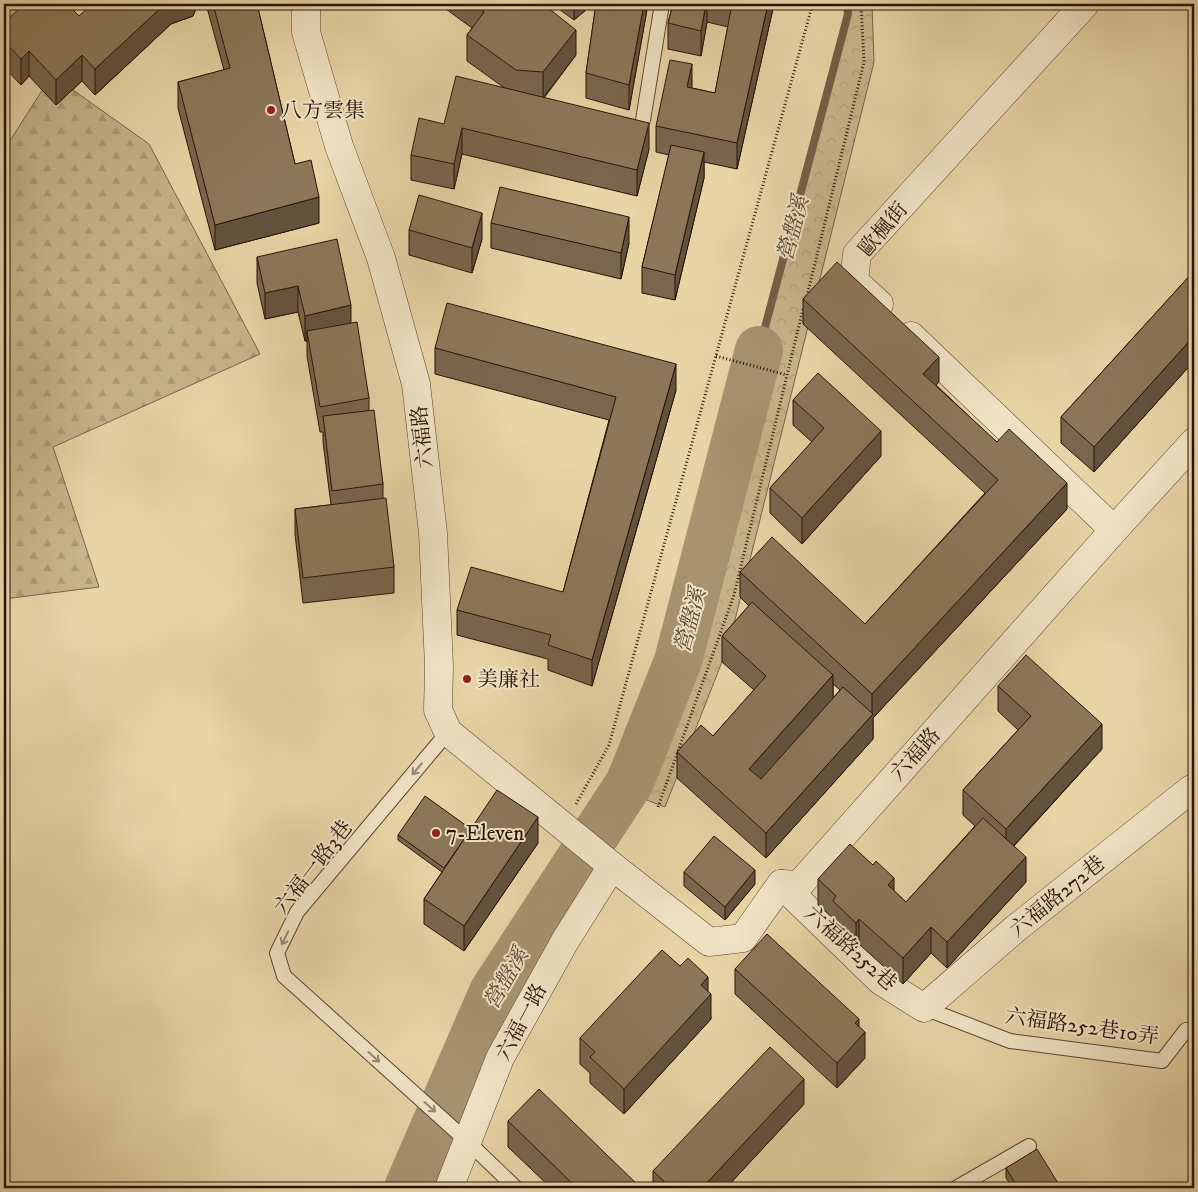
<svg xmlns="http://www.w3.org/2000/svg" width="1198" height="1192" font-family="'IM FELL DW Pica','Noto Serif TC',serif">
  <defs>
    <pattern id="forest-firs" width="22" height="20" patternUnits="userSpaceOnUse" patternTransform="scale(1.25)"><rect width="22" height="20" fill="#c7b48b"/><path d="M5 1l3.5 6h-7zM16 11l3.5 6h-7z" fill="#ab9a76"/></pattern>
    <pattern id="park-crowns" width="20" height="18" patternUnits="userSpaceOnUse" patternTransform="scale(1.25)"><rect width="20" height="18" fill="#c7b48b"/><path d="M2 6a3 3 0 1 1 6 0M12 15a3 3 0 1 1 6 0" fill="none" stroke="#ab9a76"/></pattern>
  </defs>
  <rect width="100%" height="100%" fill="#e8d5a6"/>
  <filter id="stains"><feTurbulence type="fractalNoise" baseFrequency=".004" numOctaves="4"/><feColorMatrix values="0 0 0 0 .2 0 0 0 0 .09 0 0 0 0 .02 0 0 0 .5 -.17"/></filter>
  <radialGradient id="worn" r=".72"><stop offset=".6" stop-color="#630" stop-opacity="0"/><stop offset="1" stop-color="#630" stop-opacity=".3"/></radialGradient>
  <!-- forest -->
  <path fill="url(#forest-firs)" stroke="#786348" d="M52,75L149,144L260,354L53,447L99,587L4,599V150Z"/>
  <!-- park -->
  <g fill="url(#park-crowns)" stroke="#786348">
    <path d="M4,4H44L4,41Z"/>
    <path d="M849,4H872L874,62L729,644L665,807L628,793L679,662L850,13Z"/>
  </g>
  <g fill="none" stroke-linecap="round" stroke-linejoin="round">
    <!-- stream -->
    <path stroke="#745f46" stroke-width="8" d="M759,350L848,14L847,4"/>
    <!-- river -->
    <path stroke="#a79370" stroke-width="48" d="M408,1188L493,992L630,782L678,661L759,350"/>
    <!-- service casing -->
    <g stroke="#58432e" stroke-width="16">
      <g id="service">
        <path d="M643,120L662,4"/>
        <path d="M448,732L297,912L277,953L284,976L467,1141L516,1188"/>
        <path d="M924,1008L1010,1041L1162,1061L1186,1030L1194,1034"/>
        <path d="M956,1188L1029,1146"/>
      </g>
    </g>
    <!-- minor casing -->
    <g stroke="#58432e" stroke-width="29">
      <g id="minor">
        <path d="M879,304L854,281L857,254L1085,4"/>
        <path d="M911,336L1114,530"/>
        <path d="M781,884L881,981L924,1008L1015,929L1190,790L1194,788"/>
      </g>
    </g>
    <!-- tertiary casing -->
    <g stroke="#58432e" stroke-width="29">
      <g id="tertiary">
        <path d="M306,4V32L339,146L381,258L416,384L433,533L439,666L438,710L448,732L612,866L709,942L743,938L781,884L799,885L1114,530L1194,442"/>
        <path d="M449,1188L500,1058L565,941L612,866"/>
      </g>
    </g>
    <!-- path -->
    <g stroke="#281206" stroke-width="3" stroke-dasharray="1 2.5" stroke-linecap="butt">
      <path d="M4,10L10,4"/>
      <path d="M807,296L864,62L861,4"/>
      <path d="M716,356L787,375"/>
      <path d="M576,804L609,745L811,10V4"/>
      <path d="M658,807L734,595L803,309"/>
    </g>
    <!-- service -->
    <use href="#service" stroke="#f0e4c5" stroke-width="14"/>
    <!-- minor -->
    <use href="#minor" stroke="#f0e4c5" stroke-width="28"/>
    <!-- tertiary -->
    <use href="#tertiary" stroke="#f0e4c5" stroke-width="28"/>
  </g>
  <!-- wall -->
  <g fill="#78664d" stroke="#281206" fill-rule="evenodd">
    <path d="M206,4H257L295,164L319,223L215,250L178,108V82L224,70Z"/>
    <path d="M439,4H543L576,55L544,98L649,149L637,196L462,154L454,189L411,180V155L444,124L506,89L467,61V35L472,28Z"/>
    <path d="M552,4H593L574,20Z"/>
    <path d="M596,4H648L629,110L586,98V73Z"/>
    <path d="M673,4H774L737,169L704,162V178L675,300L642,293V267L669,155L656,152V126L692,88L715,93L728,27L707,22L701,56L668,49V23Z"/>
    <path d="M197,6L193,16L171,24L95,95L82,81L56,105L29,76L21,85L4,67V23Z"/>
    <path d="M491,223L629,243L621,279L491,248Z"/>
    <path d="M409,230L482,239L472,273L409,255Z"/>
    <path d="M257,257L351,323L369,398V410L383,484V499L394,567V593L303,603L295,534V509L331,505L323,442V432H320L307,356V341H305L298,312L265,319L257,283Z"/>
    <path d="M1194,271V361L1094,472L1061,443V417Z"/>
    <path d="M803,299L939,382L936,385L1067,509L873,718V739L766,858L677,778V752L713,736L754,690L722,662V636L749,606L740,597V572L865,624L985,493L803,324ZM833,684L840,690L833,698Z"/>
    <path d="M435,348L676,390L592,686L548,670V659L457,635V610L563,592L609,420L435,374Z"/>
    <path d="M793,400L881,456L802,544L770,513V488L812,442L793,425Z"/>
    <path d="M998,686L1102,749L1014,846L1026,882L947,968L931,953L903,984L859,944L856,948L833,926V918L818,905V879L873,865L894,891L906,902L975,826L963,815V790L1018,730L998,711Z"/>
    <path d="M471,829L538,843L464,951L424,924V899L442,872L398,840V835Z"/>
    <path d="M684,872L755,884L725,920L684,886Z"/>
    <path d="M680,966L708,991L711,1019L624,1114L590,1083V1073L580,1064V1038Z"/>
    <path d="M735,969L865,1058L837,1088L735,994Z"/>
    <path d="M804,1104L726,1188H653V1171Z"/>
    <path d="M508,1121L641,1188H551L508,1147Z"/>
    <path d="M1006,1168L1061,1188H1013L1006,1178Z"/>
  </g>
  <!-- shaded-wall -->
  <g fill="#62533e" stroke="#281206">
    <path d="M165,4H206L197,6L193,16L171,24L95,95V69Z"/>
    <path d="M574,4H593L574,20Z"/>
    <path d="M644,4H648L629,110V85Z"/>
    <path d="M706,4H707V22L701,56V31Z"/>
    <path d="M768,4H774L737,169V143Z"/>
    <path d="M576,30V55L543,98V72Z"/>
    <path d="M29,51V76L21,85V59Z"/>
    <path d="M82,55V81L56,105V80Z"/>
    <path d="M692,64V90L687,87Z"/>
    <path d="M649,123V149L637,196V170Z"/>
    <path d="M462,128V154L454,189V164Z"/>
    <path d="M704,152V178L675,300V275Z"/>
    <path d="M319,197V223L215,250V225Z"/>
    <path d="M482,213V239L472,273V248Z"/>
    <path d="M629,217V243L621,279V253Z"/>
    <path d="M298,286V312L265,319V293Z"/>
    <path d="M351,305V331H307V341H305V316Z"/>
    <path d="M1194,336V361L1094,472V447Z"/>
    <path d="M939,357V382L923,399V374Z"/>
    <path d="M676,364V390L592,686V660Z"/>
    <path d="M881,431V456L802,544V518Z"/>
    <path d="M1067,483V509L873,718V739L766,858V833L872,715V694Z"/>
    <path d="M833,675V700L749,794V769Z"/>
    <path d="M1102,724V749L1006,854V829Z"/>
    <path d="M538,817V843L464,951V926Z"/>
    <path d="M1026,857V882L947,968V942Z"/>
    <path d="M755,870V884L725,920V907Z"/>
    <path d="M894,878V903L888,885Z"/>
    <path d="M859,919V944L856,948V923Z"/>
    <path d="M931,927V953L903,984V958Z"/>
    <path d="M708,977V997L711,994V1019L624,1114V1089L701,985Z"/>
    <path d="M859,1019V1039L865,1032V1058L837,1088V1063L855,1023Z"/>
    <path d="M804,1079V1104L726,1188H702Z"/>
  </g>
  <!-- building -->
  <g fill="#8c7759" stroke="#281206">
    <path d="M24,4H67L79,16L92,4H165L95,69L82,55L56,80L29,51L21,59L4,41V23Z"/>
    <path d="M213,4H257L295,164L311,160L319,197L215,225L178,82L230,68Z"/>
    <path d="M474,4H543L576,30L543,72L516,70L467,35L484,12Z"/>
    <path d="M596,4H644L629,85L586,73Z"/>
    <path d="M673,4H706L701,31L668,23Z"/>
    <path d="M732,4H768L737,143L656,126L670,60L692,64L687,87L715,93Z"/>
    <path d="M456,76L649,123L637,170L462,128L454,164L411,155L419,118L444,124Z"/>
    <path d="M671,145L704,152L675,275L642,267Z"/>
    <path d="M500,187L629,217L621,253L491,223Z"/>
    <path d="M419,195L482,213L472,248L409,230Z"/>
    <path d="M337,239L351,305L305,316L298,286L265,293L257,257Z"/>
    <path d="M837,262L939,357L923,374L997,442L1009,429L1067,483L872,694L740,572L772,537L865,624L998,480L803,299Z"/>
    <path d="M1194,271V336L1094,447L1061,417Z"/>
    <path d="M447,303L676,364L592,660L548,645L551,635L457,610L471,567L563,592L616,397L435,348Z"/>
    <path d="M357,322L369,398L320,407L307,331Z"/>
    <path d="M818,373L881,431L802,518L770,488L824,428L793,400Z"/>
    <path d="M374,410L383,484L332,491L323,416Z"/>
    <path d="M386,498L394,567L303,578L295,509Z"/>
    <path d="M752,602L833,675L749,769L761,779L843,687L873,714L766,833L677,752L701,725L713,736L766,676L722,636Z"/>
    <path d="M1026,655L1102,724L1006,829L963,790L1031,716L998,686Z"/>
    <path d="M497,790L538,817L464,926L424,899Z"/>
    <path d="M425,796L471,829L444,868L398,835Z"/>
    <path d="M983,818L1026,857L947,942L931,927L903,958L859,919L856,923L833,901L836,896L818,879L850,844L873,865L876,861L894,878L888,885L906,902Z"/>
    <path d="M714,836L755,870L725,907L684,872Z"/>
    <path d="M767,934L859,1019L855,1023L865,1032L837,1063L735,969Z"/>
    <path d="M662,950L680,966L688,958L708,977L701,985L711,994L624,1089L590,1057L595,1052L580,1038Z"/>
    <path d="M770,1047L804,1079L702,1188H671L653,1171Z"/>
    <path d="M539,1089L641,1188H577L508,1121Z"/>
    <path d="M1037,1149L1061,1188H1018L1006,1168Z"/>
  </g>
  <!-- one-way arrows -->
  <defs><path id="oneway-shaft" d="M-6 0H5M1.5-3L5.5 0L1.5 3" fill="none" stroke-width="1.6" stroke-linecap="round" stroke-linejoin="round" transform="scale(1.25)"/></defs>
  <g stroke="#96866f">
    <use href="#oneway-shaft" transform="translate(417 769) rotate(130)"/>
    <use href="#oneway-shaft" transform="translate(285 938) rotate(116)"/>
    <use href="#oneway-shaft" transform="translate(374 1057) rotate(42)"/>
    <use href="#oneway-shaft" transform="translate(430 1107) rotate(42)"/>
  </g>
  <!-- markers -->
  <g fill="#8f2418" stroke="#f0e4c5" stroke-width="2">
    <circle cx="271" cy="110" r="5"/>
    <circle cx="467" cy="679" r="5"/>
    <circle cx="436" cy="833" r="5"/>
  </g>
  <g text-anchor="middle" stroke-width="4" stroke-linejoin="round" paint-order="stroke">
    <!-- poi labels -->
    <g font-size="21" fill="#281206" stroke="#f0e4c5" text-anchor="start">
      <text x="281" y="117">八方雲集</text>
      <text x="477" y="686">美廉社</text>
      <text x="446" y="840">7-Eleven</text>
    </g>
    <!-- street labels -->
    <g font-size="21" fill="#281206" stroke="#f0e4c5">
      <text transform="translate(883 229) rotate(-50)" y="7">歐楓街</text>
      <text transform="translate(422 437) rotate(-96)" y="7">六福路</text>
      <text transform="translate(915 754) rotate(-48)" y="7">六福路</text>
      <text transform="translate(313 867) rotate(-52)" y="7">六福一路3巷</text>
      <text transform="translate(1057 896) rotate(-39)" y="7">六福路272巷</text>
      <text transform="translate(851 948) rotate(42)" y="7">六福路252巷</text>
      <text transform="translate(521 1022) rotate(-62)" y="7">六福一路</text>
      <text transform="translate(1082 1026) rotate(8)" y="7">六福路252巷10弄</text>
    </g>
    <!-- water labels -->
    <g font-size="22" font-style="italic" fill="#5b4630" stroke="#f0e4c5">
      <text transform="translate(792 228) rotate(-75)" y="8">營盤溪</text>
      <text transform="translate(689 620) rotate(-75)" y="8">營盤溪</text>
      <text transform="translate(505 978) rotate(-60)" y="8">營盤溪</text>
    </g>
  </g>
  <!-- margin -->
  <rect width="1198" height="1192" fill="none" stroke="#e8d5a6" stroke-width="20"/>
  <rect x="5" y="5" width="1188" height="1182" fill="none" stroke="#281206" stroke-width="2.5"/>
  <rect x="10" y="10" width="1178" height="1172" fill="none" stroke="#281206"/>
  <rect width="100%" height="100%" filter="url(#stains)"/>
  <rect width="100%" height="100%" fill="url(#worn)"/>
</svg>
